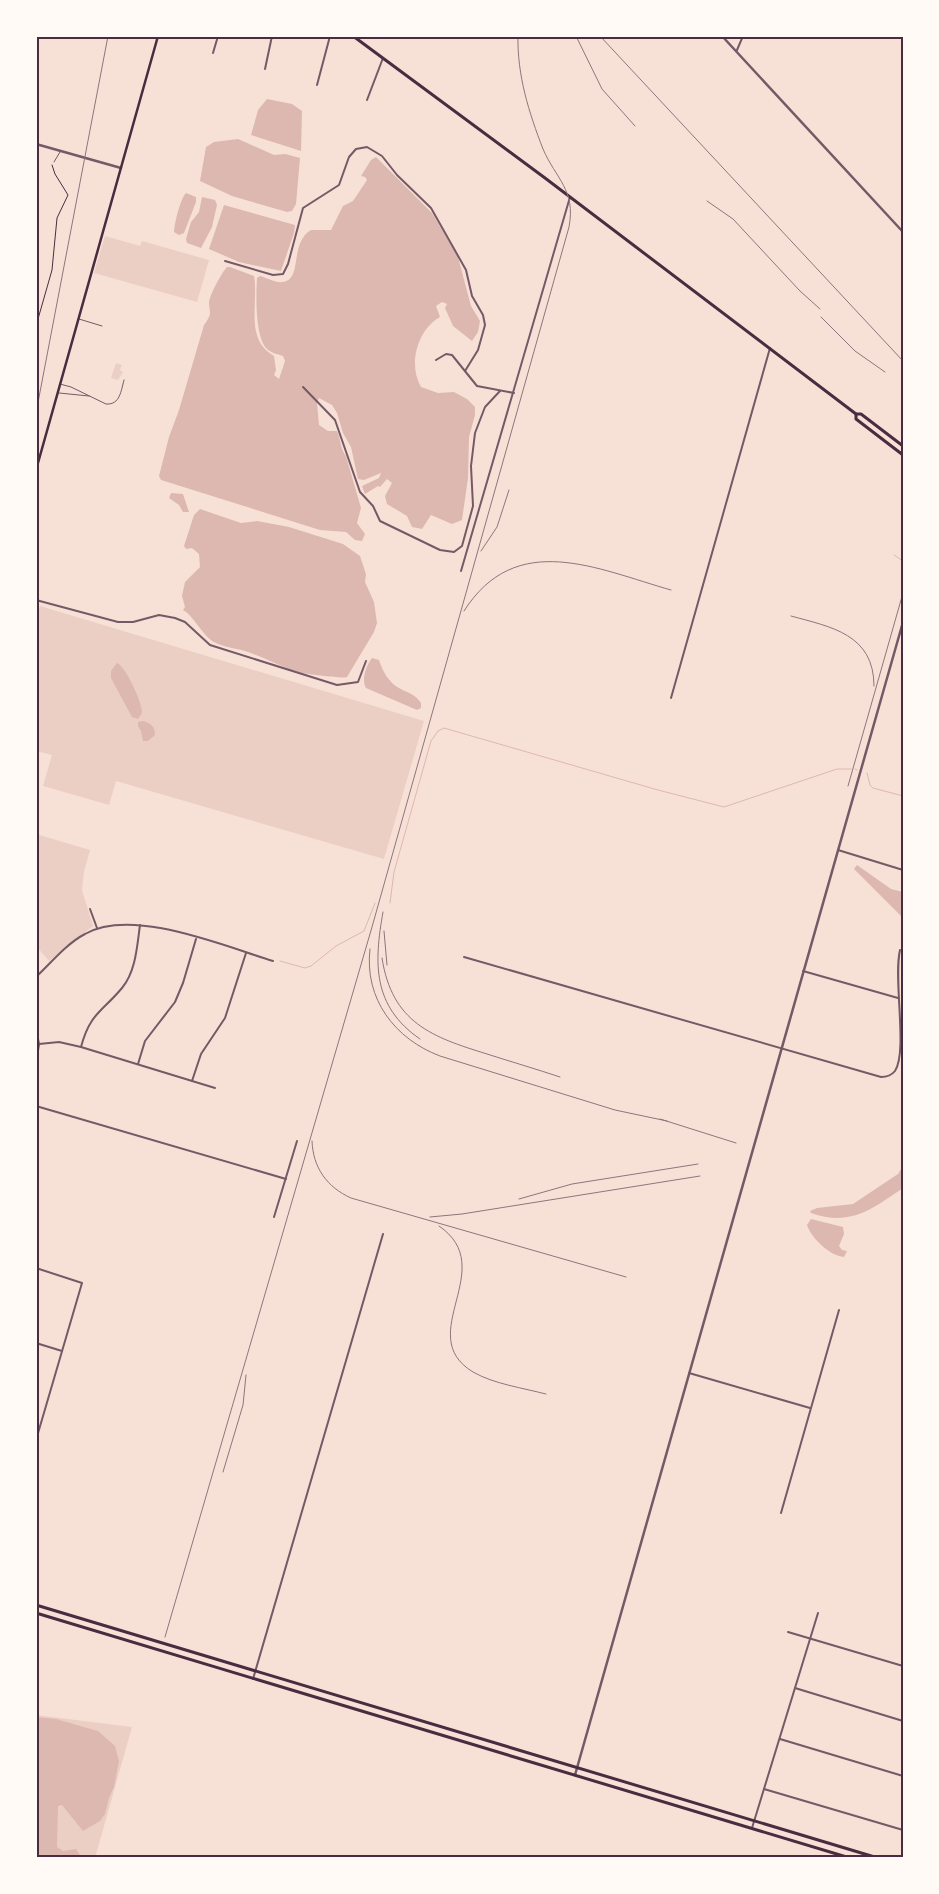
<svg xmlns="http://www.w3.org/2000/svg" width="939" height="1894" font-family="'Libre Baskerville',serif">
  <rect width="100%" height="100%" fill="#f7e1d7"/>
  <!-- green -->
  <g fill="#ebcfc5">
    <path d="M105,236L140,246L142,241L209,260L197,302L94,273Z"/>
    <path d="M116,363L122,365L120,370L123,372L118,380L111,378Z"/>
    <path d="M40,606L424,721L384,859L116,781L109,805L43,786L52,755L36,751V619Z"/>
    <path d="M36,834L90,850L84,872L82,890L93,926L49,961L36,946Z"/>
    <path d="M36,1715L132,1727L95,1858H36Z"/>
  </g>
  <!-- water -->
  <g fill="#dcb8b0">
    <path d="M267,99L292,104L302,111L301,151L251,135L258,110Z"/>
    <path d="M238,139L274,155L285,154L300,158L296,204L292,211L287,212L232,196L200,181L206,147L214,142Z"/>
    <path d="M376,157L432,213L458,257L471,306L480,321L478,332L472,341L453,326L445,308L447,304L442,302L436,306L440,317C417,330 408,365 421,387L438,393L454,392L467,399L475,407V415L469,437L468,478L462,520L452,524L431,515L422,529L412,527L407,516L387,504L385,496L392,483L387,479L380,487L378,486L365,494L362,486L379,478L381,473L364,480L358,479L351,447L343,433L337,413L332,405L319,398L317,403L319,425L328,431H337C341,439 340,449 346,456L361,508L357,523L365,534L362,541L355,540L346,532L320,530L161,480L159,476L169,437L179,410L204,325C212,314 210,315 209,303C209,296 222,272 227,267H230L254,276C259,303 244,339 274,356L276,370L274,375L279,379L285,361L283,356C277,354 271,353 266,348C255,335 256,294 257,278L260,276C267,278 276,283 283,282C303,279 289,243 311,230H331L343,206L353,201L367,180L365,177L361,176L371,160Z"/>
    <path d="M186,193L196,197V202L184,233L179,235L174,232C174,224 181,197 186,193Z"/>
    <path d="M202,197L215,200L217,205L212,227L201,248L187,243L186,239L191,222L199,212Z"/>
    <path d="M224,205L295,225L294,233L281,271L239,262L209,249Z"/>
    <path d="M171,493L183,494L189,512H183L179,505L169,498Z"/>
    <path d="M200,509L241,523L257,521L289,527L343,544L360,556L366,574L365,582L374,602L377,623L374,632L347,677C344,679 308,674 302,673C283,668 266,658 248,652C237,648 225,648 214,642C203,636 192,614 183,610L185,607L182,596L185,582L200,567L199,554L192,548L186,549L184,546L194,515Z"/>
    <path d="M372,658L379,660C382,670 389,683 399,688C408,693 415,694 421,703V708L417,710L366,688C361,679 366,666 372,658Z"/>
    <path d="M117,663C126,667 142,702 142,713L138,719L132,717L111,678V671Z"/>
    <path d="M143,721C151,723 155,727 155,735L148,741H143L141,731L138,726V722Z"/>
    <path d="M857,865L891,889L903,892V918L854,869Z"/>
    <path d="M903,1166V1188C872,1209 850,1227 811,1213L810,1211L817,1208L853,1204L898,1174Z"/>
    <path d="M811,1219L843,1227L844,1234L839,1246L842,1250L847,1251L844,1257C830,1256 811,1238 807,1225Z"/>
    <path d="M36,1717L56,1719L98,1731L115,1746L119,1761L114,1787L109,1798L105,1814L100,1821L83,1831L62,1805L58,1806L57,1847L63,1851L76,1849L82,1858H36Z"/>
  </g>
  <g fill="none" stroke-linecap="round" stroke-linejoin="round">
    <!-- stream -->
    <g stroke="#dcb8b0" stroke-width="1">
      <path d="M894,555L903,561"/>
      <path d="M855,769L857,770"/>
      <path d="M867,773L870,785L873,788L903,796"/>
      <path d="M390,903L394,872L431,741L438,731L444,728L658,790L724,807L837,769H851"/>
      <path d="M280,961L305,968L311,966L336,946L364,931L375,903"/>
    </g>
    <!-- path -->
    <path stroke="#4a2c40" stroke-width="1" d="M36,326L52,270L57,218L68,195L55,174L52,165"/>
    <!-- service -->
    <g stroke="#755966" stroke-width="1">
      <path d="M54,162L60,152"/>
      <path d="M79,319L102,326"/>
      <path d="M60,384L71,387L106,404C120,405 121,391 124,380"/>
      <path d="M59,393L89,396"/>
    </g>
    <!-- minor -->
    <g stroke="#755966" stroke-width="2">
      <path d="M737,50L743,36"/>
      <path d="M213,53L218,36"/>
      <path d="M265,69L272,36"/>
      <path d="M317,85L330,36"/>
      <path d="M367,100L383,58"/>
      <path d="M225,261L273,275L283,274L288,264L303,208L339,185L349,157L356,149L367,147L382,156L397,175L431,208L466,270L472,296L483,315L485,325L478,350L465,371"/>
      <path d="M436,360L446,354L452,355L477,386L514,393"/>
      <path d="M303,387L335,420L360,492L373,506L380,521L440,550L454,552L462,546L473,506L471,466L475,433L485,407L500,391"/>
      <path d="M461,571L570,197"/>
      <path d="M36,600L118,622H133L159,615L175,618L185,622L210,645L337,685L358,682L366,661"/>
      <path d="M671,698L770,348"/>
      <path d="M838,850L903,870"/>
      <path d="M90,909L97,928"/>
      <path d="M464,957L881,1077C887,1077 891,1076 895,1071C908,1051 893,979 900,950"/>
      <path d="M803,971L898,998"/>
      <path d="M36,977C51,963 66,944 85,934C132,907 224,946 273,961"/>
      <path d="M36,1029L39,1044L36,1064"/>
      <path d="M39,1044L59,1042L81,1047L215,1088"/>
      <path d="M81,1047C90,1013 102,1012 122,988C136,971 137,946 140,925"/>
      <path d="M138,1064L145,1041L175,1002L183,983L196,939"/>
      <path d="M192,1081L201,1054L225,1018L246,953"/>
      <path d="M36,1106L286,1179"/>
      <path d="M274,1217L297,1141"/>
      <path d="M36,1268L82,1283L36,1440"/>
      <path d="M36,1343L62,1351"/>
      <path d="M689,1373L810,1408"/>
      <path d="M781,1513L839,1310"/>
      <path d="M788,1632L903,1666"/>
      <path d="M253,1679L383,1234"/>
      <path d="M795,1688L903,1721"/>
      <path d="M780,1739L903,1776"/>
      <path d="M764,1789L903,1830"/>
      <path d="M752,1828L818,1613"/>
    </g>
    <!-- tertiary -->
    <g stroke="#755966" stroke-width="2.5">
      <path d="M722,36L903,232"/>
      <path d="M36,144L121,168"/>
      <path d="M575,1775L903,622"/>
    </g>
    <!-- secondary -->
    <path stroke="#4a2c40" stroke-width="2.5" d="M36,470L158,36"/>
    <!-- primary -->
    <g stroke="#4a2c40" stroke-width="3">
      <path d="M353,36L545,178L856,414V419L903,455"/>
      <path d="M856,414H861L903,446"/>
      <path d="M36,1605L878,1858"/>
      <path d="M36,1613L850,1858"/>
    </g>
    <!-- rail -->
    <g stroke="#8f747c" stroke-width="1">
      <path d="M576,36L602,89L635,126"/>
      <path d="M600,36L903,361"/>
      <path d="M707,201L733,219L800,291L820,309"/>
      <path d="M821,317L855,351L885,372"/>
      <path d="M36,413L108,36"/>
      <path d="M481,551L497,527L509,490"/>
      <path d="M464,611C516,529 597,569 671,590"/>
      <path d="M791,616C831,627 874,634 874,686"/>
      <path d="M848,786L903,593"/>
      <path d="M383,912C374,963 372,1006 420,1039"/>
      <path d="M384,931L387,965"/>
      <path d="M370,949C364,999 395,1039 440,1056L615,1110L667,1121"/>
      <path d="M382,958C392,1023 432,1037 487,1054C512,1062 536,1069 560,1077"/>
      <path d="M660,1119L736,1143"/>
      <path d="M312,1141C313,1168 327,1187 351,1198L626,1277"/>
      <path d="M519,1199L572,1184L698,1164"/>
      <path d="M430,1217L462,1214L700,1176"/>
      <path d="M439,1226C501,1268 412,1335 473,1372C494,1384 523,1388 546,1394"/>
      <path d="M223,1472L243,1405L246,1375"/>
      <path d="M165,1637L372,927L569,227C576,190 556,179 543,149C529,113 517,75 518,36"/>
    </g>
  </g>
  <!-- border -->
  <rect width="939" height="1894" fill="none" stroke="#fffaf5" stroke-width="75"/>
  <rect x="38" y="38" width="864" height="1818" fill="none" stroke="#4a2c40" stroke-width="2"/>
</svg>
